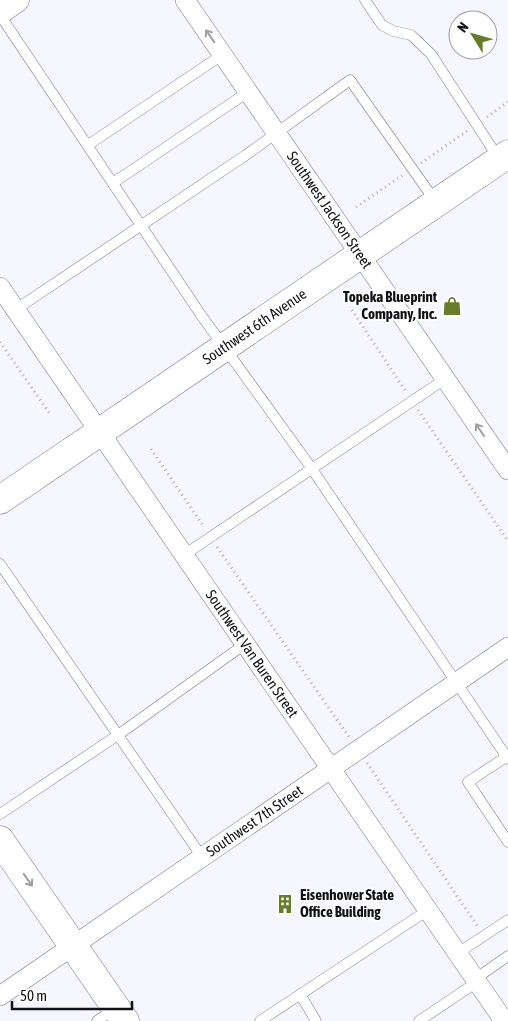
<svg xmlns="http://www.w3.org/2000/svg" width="508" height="1021" font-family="'Asap Condensed',sans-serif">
  <rect width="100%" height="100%" fill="#f5f6ff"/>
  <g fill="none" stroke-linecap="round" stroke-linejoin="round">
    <!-- service casing -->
    <g stroke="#777882" stroke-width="11">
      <g id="service">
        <path d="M365,0L382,25L393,31L411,35L431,54L499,159"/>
        <path d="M0,15L201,315L310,466L508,759"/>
        <path d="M88,145L222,55"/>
        <path d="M113,183L248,92"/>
        <path d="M15,310L246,155L350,80L435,201"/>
        <path d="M184,555L445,379"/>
        <path d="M0,564L202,857"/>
        <path d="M506,757L468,782L508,842"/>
        <path d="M0,814L118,735L245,644"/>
        <path d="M458,953L508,920"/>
        <path d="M475,979L508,956"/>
        <path d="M300,994L316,1021"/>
        <path d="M97,1021L115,1008"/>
        <path d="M260,1021L428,910"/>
        <path d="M419,1021L477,982"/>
      </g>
    </g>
    <!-- minor casing -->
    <g stroke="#777882" stroke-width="20">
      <g id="minor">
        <path id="s1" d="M185,0L508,470"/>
        <path id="s2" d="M0,287L504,1021"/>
        <path id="s3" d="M0,996L508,647"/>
      </g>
    </g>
    <!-- tertiary casing -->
    <g stroke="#777882" stroke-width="25">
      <path id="tertiary" d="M0,12L17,0"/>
    </g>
    <!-- secondary casing -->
    <g stroke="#777882" stroke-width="29">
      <path id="secondary" d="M0,840L125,1021"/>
    </g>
    <!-- primary casing -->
    <g stroke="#777882" stroke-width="29">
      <g id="primary">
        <path id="s4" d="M0,500L508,154"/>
      </g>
    </g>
    <!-- path -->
    <g stroke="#acadb4" stroke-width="3" stroke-dasharray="1 4" stroke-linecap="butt">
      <path d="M487,117L508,102"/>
      <path d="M421,163L467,131"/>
      <path d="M356,207L403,175"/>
      <path d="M352,310L406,392"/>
      <path d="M0,342L50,414"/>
      <path d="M418,410L508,541"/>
      <path d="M151,449L204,527"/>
      <path d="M217,547L349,737"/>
      <path d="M367,763L478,927"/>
    </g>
    <!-- service -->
    <use href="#service" stroke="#fff" stroke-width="10"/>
    <!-- minor -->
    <use href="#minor" stroke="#fff" stroke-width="19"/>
    <!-- tertiary -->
    <use href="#tertiary" stroke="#fff" stroke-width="24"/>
    <!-- secondary -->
    <use href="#secondary" stroke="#fff" stroke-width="28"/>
    <!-- primary -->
    <use href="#primary" stroke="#fff" stroke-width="28"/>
  </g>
  <!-- one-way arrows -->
  <defs><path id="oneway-shaft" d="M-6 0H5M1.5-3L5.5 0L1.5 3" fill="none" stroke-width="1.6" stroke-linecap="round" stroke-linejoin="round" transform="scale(1.25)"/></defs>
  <g stroke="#a0a0a2">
    <use href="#oneway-shaft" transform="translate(210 36) rotate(-125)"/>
    <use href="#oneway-shaft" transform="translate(480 430) rotate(-124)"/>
    <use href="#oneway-shaft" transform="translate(28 880) rotate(55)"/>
  </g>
  <!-- icons -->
  <defs>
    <g id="shop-bare" transform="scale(1.5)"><path d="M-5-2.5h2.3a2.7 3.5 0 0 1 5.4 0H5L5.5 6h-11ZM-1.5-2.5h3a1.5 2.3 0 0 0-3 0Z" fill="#677b2b" stroke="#fff" stroke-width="2.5" paint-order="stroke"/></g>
    <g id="building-bare" transform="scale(1.5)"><path d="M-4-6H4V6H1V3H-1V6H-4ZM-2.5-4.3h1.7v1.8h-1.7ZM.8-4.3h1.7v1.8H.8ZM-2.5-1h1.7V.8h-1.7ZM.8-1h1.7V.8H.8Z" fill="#677b2b" stroke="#fff" stroke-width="2.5" paint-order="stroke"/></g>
  </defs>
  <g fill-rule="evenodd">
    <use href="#shop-bare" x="452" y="306"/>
    <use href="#building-bare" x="285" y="904"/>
  </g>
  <g text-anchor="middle" stroke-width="4" stroke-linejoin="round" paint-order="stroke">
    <!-- street labels -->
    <g font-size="15" fill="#121216" stroke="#fff">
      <text dy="5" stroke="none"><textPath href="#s1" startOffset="255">Southwest Jackson Street</textPath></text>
      <text dy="5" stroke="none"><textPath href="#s4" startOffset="308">Southwest 6th Avenue</textPath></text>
      <text dy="5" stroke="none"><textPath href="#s2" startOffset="445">Southwest Van Buren Street</textPath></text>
      <text dy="5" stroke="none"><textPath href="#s3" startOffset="309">Southwest 7th Street</textPath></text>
    </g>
    <!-- poi labels -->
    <g font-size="15" font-weight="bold" fill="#121216" stroke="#fff" text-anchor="end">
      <text x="437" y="302">Topeka Blueprint<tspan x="437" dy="17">Company, Inc.</tspan></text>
      <text x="300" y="900" text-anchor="start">Eisenhower State<tspan x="300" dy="17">Office Building</tspan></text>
    </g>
  </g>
  <!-- north arrow -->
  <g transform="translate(473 35) rotate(307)"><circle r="24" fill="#ffffff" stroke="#a0a0a2"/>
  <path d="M0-4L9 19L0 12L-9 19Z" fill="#677b2b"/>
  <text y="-8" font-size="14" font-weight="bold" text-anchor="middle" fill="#121216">N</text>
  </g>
  <!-- scale -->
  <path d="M12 1001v8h120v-8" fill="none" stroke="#121216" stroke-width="2.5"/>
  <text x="20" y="1001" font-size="15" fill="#121216" stroke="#ffffff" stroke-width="4" paint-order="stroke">50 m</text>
</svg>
